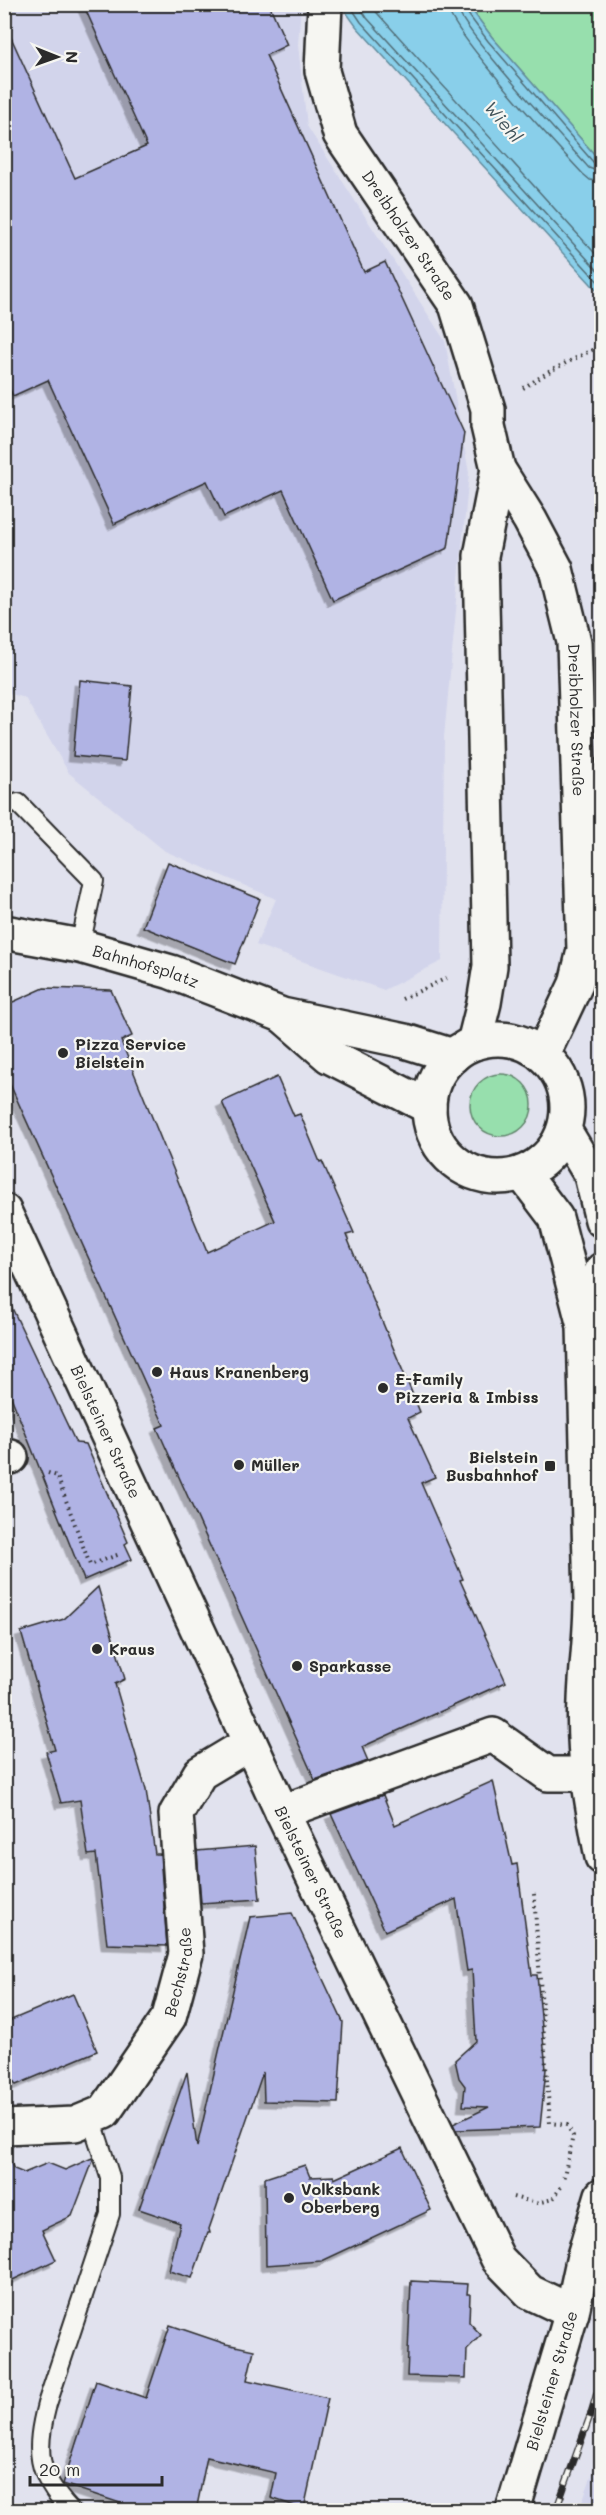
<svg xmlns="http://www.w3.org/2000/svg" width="606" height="2515" font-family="Mali,sans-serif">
  <defs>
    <filter id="shadow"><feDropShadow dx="-5.5" dy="5.5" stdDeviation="0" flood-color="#0004"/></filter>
  </defs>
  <rect width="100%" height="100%" fill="#e1e2ee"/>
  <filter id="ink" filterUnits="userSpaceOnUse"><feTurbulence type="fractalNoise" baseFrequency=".0167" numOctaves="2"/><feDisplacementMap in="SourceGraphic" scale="12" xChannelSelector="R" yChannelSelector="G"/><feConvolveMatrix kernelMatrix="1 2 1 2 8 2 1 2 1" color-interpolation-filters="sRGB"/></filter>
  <g filter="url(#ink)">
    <!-- built -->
    <g fill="#d2d4eb">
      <path d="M4,5H301L298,45L307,126L445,341L469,473L444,737L442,961L384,990L256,945L276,899L165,851L69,773L25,698L5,692Z"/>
      <path d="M601,2451V2510H579Z"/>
    </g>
    <!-- green -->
    <g fill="#97dfad" stroke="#61856c" stroke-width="1.5">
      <path d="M468,5H601V162L492,37Z"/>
      <circle cx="501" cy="1105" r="31"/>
    </g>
    <!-- water -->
    <path fill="#89cfea" stroke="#638d9e" stroke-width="1.5" d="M341,5H468L492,37L601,162V295L356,26Z"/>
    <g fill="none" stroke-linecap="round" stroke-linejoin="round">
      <!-- shore -->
      <g stroke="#516d77" stroke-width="1.5">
        <path d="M349,4L361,22L602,286"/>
        <path d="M358,4L367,18L602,275"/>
        <path d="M369,4L602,261"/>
        <path d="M447,4C448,31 559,148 583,174L590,180L602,182"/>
        <path d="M456,4C457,26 568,144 589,168L602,173"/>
        <path d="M464,4L465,10L488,41L594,163L602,165"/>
      </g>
    </g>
    <!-- building -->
    <g fill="#b0b3e4" stroke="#2b2b2b" stroke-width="1.5" filter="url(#shadow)">
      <path d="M83,4H269L287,45L266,55L364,272L385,262L464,433L448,548L333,600L283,490L224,517L207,481L114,524L48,380L13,396L4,377V22L75,178L147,146Z"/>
      <path d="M80,680L132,686L125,761L73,756Z"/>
      <path d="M168,862L260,899L235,964L143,927Z"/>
      <path d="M44,988L111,990L132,1036L121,1041L207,1252L275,1221L222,1102L277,1077L294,1116L300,1114L320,1162L322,1161L354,1233L346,1235L420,1412L408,1418L435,1477L421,1483L463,1579L460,1580L506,1682L362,1747L368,1761L315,1780L157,1428L164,1425L4,1071V1006Z"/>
      <path d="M4,1291L76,1443L86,1444L128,1542L125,1544L132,1559L84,1580L4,1379Z"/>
      <path d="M98,1587L125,1679L115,1684L146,1790L155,1854H160L167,1946L107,1944L96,1854L88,1855L80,1800L61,1803L46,1752L55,1750L21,1632L64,1619Z"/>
      <path d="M493,1781L512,1865L517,1864L532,1975H537L546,2069L540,2127L456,2130L453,2124L489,2107L463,2106L465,2086L459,2078L455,2060L476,2041L472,1970L467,1971L456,1899L385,1931L331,1814L383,1795L395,1825Z"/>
      <path d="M255,1846L260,1899L201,1903L197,1851Z"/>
      <path d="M292,1913L343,2022L338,2103L264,2101L263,2072L209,2229L210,2233H208L192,2278L169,2271L180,2223L139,2209L187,2072L197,2147L250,1917Z"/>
      <path d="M73,1994L97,2051L16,2085L4,2063V2023Z"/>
      <path d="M402,2148L431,2210L322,2261L266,2265L265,2178L305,2165L310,2177L334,2176V2179Z"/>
      <path d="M4,2150L14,2169L24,2173L48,2163L65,2170L92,2158L93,2161L72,2216L42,2230L56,2260L4,2284Z"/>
      <path d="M411,2281L468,2284L467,2294H470L469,2322L481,2335L467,2349L466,2378L407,2376Z"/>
      <path d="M170,2325L226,2344L254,2350L247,2380L328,2398L304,2509L271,2498L276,2473L207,2457L196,2511H144L63,2484L96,2381L146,2398Z"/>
    </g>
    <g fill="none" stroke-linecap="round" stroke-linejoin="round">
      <!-- service casing -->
      <g stroke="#2b2b2b" stroke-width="22">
        <g id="service">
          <path d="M18,803L94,881L80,946"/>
          <path d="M70,2510C36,2474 35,2450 47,2404L110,2214V2177L91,2118"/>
        </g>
      </g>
      <!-- minor casing -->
      <g stroke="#2b2b2b" stroke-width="38">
        <g id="minor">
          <path id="s1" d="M325,4L322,71L340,134L456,305L488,409V426L498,469L530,520L556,569L574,642L584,950L576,984L543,1054"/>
          <path d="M474,1043L484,1003L490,966L481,556L498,469"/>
          <path id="s2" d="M4,1211L282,1812L498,2259L530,2292L572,2312"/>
          <path d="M4,1455L11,1457"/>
          <path d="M282,1812L493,1735L548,1774H586"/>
          <path id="s3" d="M4,2127L75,2124L104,2112L169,2017L186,1954L176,1814L200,1773L250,1743"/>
        </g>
      </g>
      <!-- tertiary casing -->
      <g stroke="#2b2b2b" stroke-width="38">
        <g id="tertiary">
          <path id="s4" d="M4,932L80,946L171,972L282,1015L405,1041L453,1056"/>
          <path d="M283,1016L329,1056L429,1107"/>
          <circle cx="498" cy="1108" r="69"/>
          <path d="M564,1130L591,1175L602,1220"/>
          <path d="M522,1173L556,1218L584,1326L591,1600C591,1634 586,1667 585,1701C582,1754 592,1805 602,1857"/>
          <path d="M584,1326L602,1270"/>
          <path id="s5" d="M513,2510L572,2312L584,2256L602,2195"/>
        </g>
      </g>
      <!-- path -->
      <g stroke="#2b2b2b" stroke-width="4" stroke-dasharray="1.5 4.5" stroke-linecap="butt">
        <path d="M523,388L552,370L602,345"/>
        <path d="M402,999L447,978"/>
        <path d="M48,1473L57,1476L90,1565L120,1554"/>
        <path d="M534,1894L550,2123L567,2125L573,2136L563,2180"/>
        <path d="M513,2197L537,2203L553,2199L561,2187"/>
      </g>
      <!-- service -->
      <use href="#service" stroke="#f6f6f2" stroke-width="18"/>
      <!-- minor -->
      <use href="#minor" stroke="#f6f6f2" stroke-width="33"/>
      <!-- tertiary -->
      <use href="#tertiary" stroke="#f6f6f2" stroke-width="33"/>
      <!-- rail casing -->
      <g stroke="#2b2b2b" stroke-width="7">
        <path id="rail" d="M556,2510L590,2416L602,2376"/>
      </g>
      <!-- rail -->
      <use href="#rail" stroke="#f6f6f2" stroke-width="4.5" stroke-dasharray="14" stroke-linecap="butt"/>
    </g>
  </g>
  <!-- markers -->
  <g fill="#2b2b2b" stroke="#f6f6f2" stroke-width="2">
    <circle cx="63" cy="1053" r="6"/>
    <circle cx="157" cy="1372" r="6"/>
    <circle cx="383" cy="1388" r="6"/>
    <circle cx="239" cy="1465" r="6"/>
    <rect x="544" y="1460" width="12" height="12" rx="3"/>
    <circle cx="97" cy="1649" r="6"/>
    <circle cx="297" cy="1666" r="6"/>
    <circle cx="289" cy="2198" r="6"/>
  </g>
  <g text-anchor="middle" stroke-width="4.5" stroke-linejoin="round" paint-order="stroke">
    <!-- street labels -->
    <g font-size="16" fill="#2b2b2b" stroke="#f6f6f2">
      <text dy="6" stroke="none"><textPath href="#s1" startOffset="255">Dreibholzer Straße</textPath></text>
      <text dy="6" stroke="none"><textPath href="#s1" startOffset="778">Dreibholzer Straße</textPath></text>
      <text dy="6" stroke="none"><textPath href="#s4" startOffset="146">Bahnhofsplatz</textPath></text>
      <text dy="6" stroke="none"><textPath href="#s2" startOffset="243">Bielsteiner Straße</textPath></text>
      <text dy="6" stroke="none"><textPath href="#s2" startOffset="729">Bielsteiner Straße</textPath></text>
      <text dy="6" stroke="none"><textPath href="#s3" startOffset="264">Bechstraße</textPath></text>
      <text dy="6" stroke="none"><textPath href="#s5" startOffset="135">Bielsteiner Straße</textPath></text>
    </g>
    <!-- poi labels -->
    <g font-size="16" font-weight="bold" fill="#2b2b2b" stroke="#f6f6f2" text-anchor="start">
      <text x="75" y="1050">Pizza Service<tspan x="75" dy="18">Bielstein</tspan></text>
      <text x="169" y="1378">Haus Kranenberg</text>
      <text x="395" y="1385">E-Family<tspan x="395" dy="18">Pizzeria &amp; Imbiss</tspan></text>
      <text x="538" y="1463" text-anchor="end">Bielstein<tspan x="538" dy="18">Busbahnhof</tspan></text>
      <text x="251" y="1471">Müller</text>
      <text x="109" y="1655">Kraus</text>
      <text x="309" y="1672">Sparkasse</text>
      <text x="301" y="2195">Volksbank<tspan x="301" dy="18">Oberberg</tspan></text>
    </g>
    <!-- water labels -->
    <g font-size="18" font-style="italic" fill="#42545b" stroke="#f6f6f2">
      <text transform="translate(503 122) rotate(50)" y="6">Wiehl</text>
    </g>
  </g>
  <!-- margin -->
  <rect width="606" height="2515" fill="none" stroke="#f6f6f2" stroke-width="24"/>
  <rect x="12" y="12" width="582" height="2491" fill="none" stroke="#2b2b2b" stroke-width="2" filter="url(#ink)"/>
  <!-- north arrow -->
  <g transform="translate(57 57) rotate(91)" stroke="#f6f6f2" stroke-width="4.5" paint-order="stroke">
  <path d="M0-4.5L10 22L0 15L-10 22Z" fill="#2b2b2b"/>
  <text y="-9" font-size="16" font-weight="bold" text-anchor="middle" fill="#2b2b2b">N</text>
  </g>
  <!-- scale -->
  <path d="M30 2476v9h132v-9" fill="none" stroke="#2b2b2b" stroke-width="3"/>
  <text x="39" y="2476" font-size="18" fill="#2b2b2b" stroke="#f6f6f2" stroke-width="4.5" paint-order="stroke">20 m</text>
</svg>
